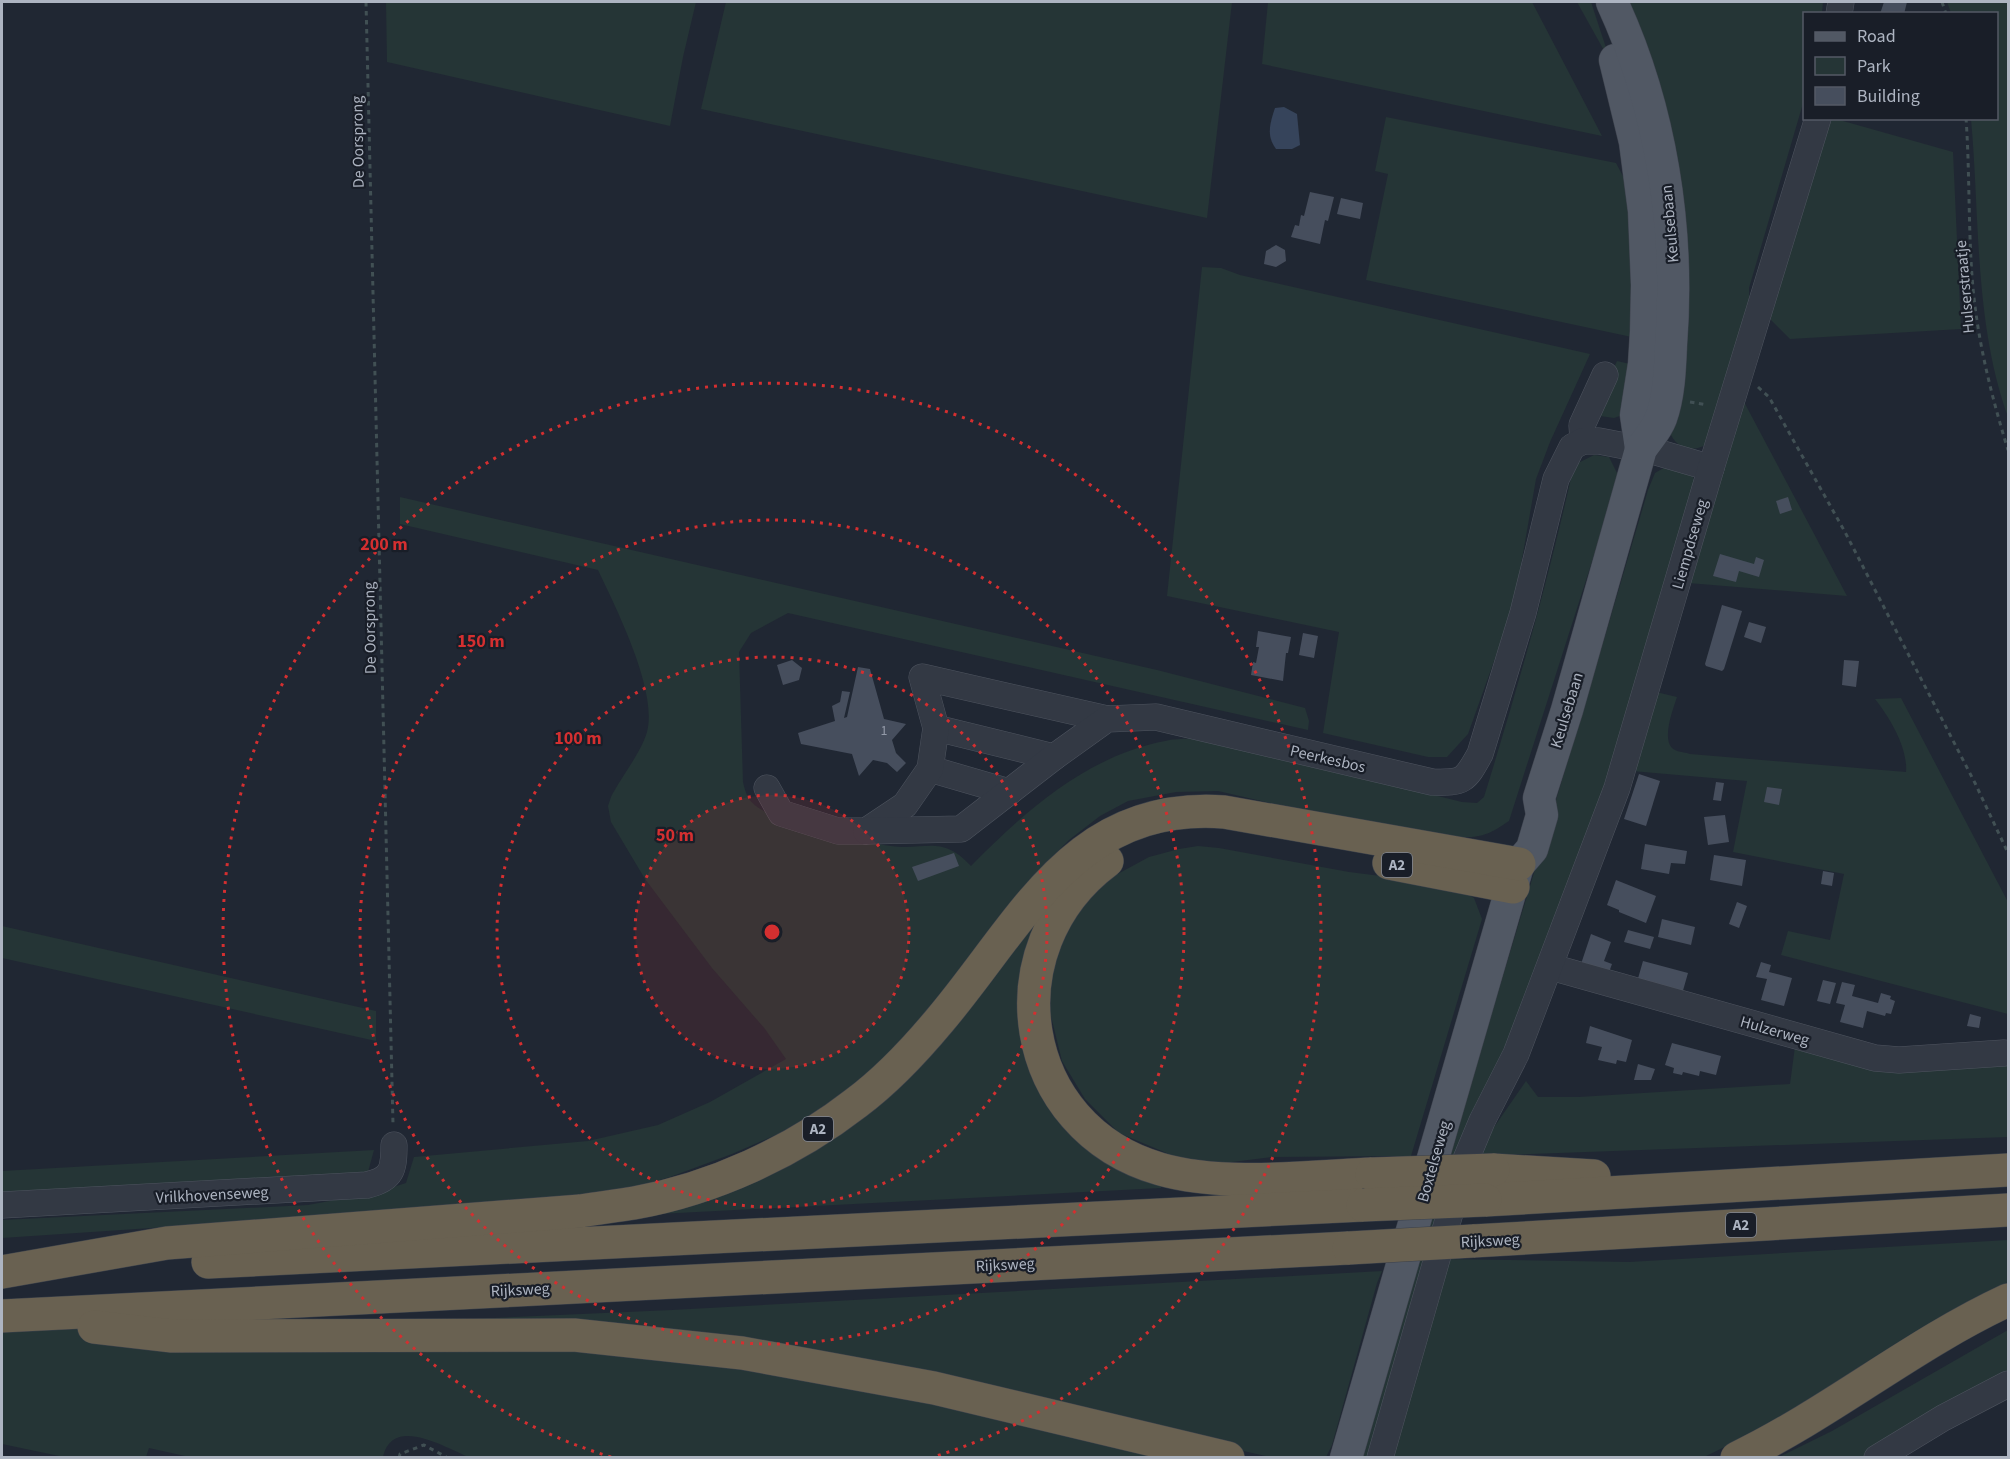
<svg xmlns="http://www.w3.org/2000/svg" width="2010" height="1459" font-family="'Source Sans 3',sans-serif">
  <rect width="100%" height="100%" fill="#202733"/>
  <!-- green -->
  <g fill="#253536">
    <path d="M386,2H696L683,57L670,126L387,62Z"/>
    <path d="M726,2H1232L1207,218L701,109Z"/>
    <path d="M1268,2H1532L1602,136L1262,64Z"/>
    <path d="M1577,2H1591L1611,63Z"/>
    <path d="M1620,2H1823L1822,13L1804,14V100L1749,288V310L1706,445C1690,453 1675,448 1669,430Z"/>
    <path d="M1947,2H2008V417C1974,322 1980,218 1971,119L1996,118V14L1951,13Z"/>
    <path d="M1386,117L1616,163L1637,203L1641,339L1366,280L1388,174L1375,171Z"/>
    <path d="M1828,119H1836L1953,152L1961,329L1790,339L1769,318Z"/>
    <path d="M1202,267L1221,268L1240,275L1590,354L1550,442L1536,479L1514,605L1468,734L1447,757H1428L1323,733L1339,632L1167,596Z"/>
    <path d="M1617,361L1639,366L1631,412L1614,418L1600,416L1602,395Z"/>
    <path d="M1743,400L1847,596L1688,583Z"/>
    <path d="M1594,455L1609,457L1619,477L1509,821C1490,834 1482,838 1458,837L1270,803L1218,791L1176,792L1128,801L1100,816L1069,840L1031,878L981,944L915,1026L868,1074L821,1109L778,1134L732,1154L670,1177L614,1194L566,1200L2,1238V1220L308,1205L378,1192L406,1183L414,1157L588,1141L658,1125L710,1102L786,1059L765,1029L712,968L645,879L611,822L608,806L611,797C621,777 641,753 647,732C658,691 616,608 598,570L400,524V497L1157,670L1305,708L1309,721L1308,730L788,613L751,633L739,652L743,782C744,787 746,794 749,799C765,823 861,842 891,846C926,851 941,834 971,866C1025,811 1087,756 1165,741C1178,738 1193,739 1207,739L1462,802L1477,803L1484,797C1518,687 1549,578 1574,465Z"/>
    <path d="M1667,466L1692,475L1695,481L1615,769L1373,1457L1360,1458C1453,1134 1554,813 1648,490L1655,473Z"/>
    <path d="M1656,692L1677,697C1673,709 1662,738 1672,748C1676,752 1684,752 1690,754L1906,772C1908,748 1890,718 1875,699L1901,698L2008,902V1014L1781,955L1788,931L1830,940L1844,874L1733,852L1747,781L1632,771Z"/>
    <path d="M1198,846L1219,848L1349,872L1452,885L1474,898L1482,919L1411,1156L1273,1157L1224,1163L1176,1157L1119,1133L1085,1099L1062,1061L1050,1012L1052,970L1063,938L1084,903L1114,876L1149,857L1179,849Z"/>
    <path d="M1050,893L1035,1073L1161,1178V1188L639,1215L797,1148Z"/>
    <path d="M2,926L376,1011V1041L2,958Z"/>
    <path d="M1796,1039L2008,1057V1137L1474,1156L1526,1081L1538,1097H1579L1790,1084Z"/>
    <path d="M374,1150L368,1172L2,1200V1171Z"/>
    <path d="M2008,1240V1292L1817,1402L1704,1457L1387,1458L1441,1259L1629,1262Z"/>
    <path d="M1382,1271L1377,1283L1332,1445L1326,1457H1270L978,1391L381,1323L672,1310Z"/>
    <path d="M71,1328L449,1335L782,1367L1172,1457L471,1458C447,1449 393,1414 383,1457L194,1458L149,1448L146,1457H64L2,1444V1331Z"/>
    <path d="M2008,1330V1383L1871,1457L1777,1458L1832,1431Z"/>
  </g>
  <!-- water -->
  <path fill="#36445b" d="M1284,107L1297,114L1300,145L1292,149H1276C1266,136 1270,123 1275,108Z"/>
  <!-- building -->
  <g fill="#464e5d">
    <path d="M1884,2H1907L1904,14H1880Z"/>
    <path d="M1310,192L1334,197L1328,221L1325,220L1320,244L1291,237L1295,225L1299,226L1301,215L1304,216Z"/>
    <path d="M1341,198L1363,203L1360,219L1337,214Z"/>
    <path d="M1276,245L1285,250L1286,261L1276,267L1264,264L1266,251Z"/>
    <path d="M1788,497L1792,510L1780,514L1776,501Z"/>
    <path d="M1720,554L1754,564L1756,557L1764,560L1759,577L1739,571L1736,582L1713,576Z"/>
    <path d="M1722,605L1742,611L1724,669L1722,671L1706,666L1705,664Z"/>
    <path d="M1749,622L1766,627L1761,643L1744,637Z"/>
    <path d="M1258,631L1291,637L1288,653H1286L1283,681L1251,675L1253,662L1256,663L1259,647H1256Z"/>
    <path d="M1303,633L1318,636L1314,658L1299,655Z"/>
    <path d="M792,660L802,668L799,680L783,685L777,665Z"/>
    <path d="M1844,660L1859,661L1856,687L1842,685Z"/>
    <path d="M858,667L870,669L884,719L906,724L892,740L896,753L906,763L897,772L887,763L873,760L859,776L852,754L801,744L798,733L835,721L832,706L840,702L842,691L850,692L844,718L847,717Z"/>
    <path d="M1639,774L1660,781L1646,826L1624,819Z"/>
    <path d="M1716,782L1724,783L1721,801L1713,800Z"/>
    <path d="M1767,787L1782,789L1779,805L1764,802Z"/>
    <path d="M1725,815L1729,842L1708,845L1704,817Z"/>
    <path d="M1645,844L1687,851L1685,864L1671,863L1669,874L1641,869Z"/>
    <path d="M954,853L959,866L918,881L912,867Z"/>
    <path d="M1714,855L1746,860L1742,886L1710,880Z"/>
    <path d="M1823,871L1834,873L1832,886L1821,884Z"/>
    <path d="M1616,880L1656,896L1646,923L1619,912V910L1607,905Z"/>
    <path d="M1737,902L1747,906L1739,928L1729,924Z"/>
    <path d="M1662,919L1695,927L1691,945L1658,937Z"/>
    <path d="M1628,930L1654,937L1650,949L1624,942Z"/>
    <path d="M1591,934L1611,942L1604,961L1612,964L1608,975L1581,964Z"/>
    <path d="M1643,961L1688,973L1682,994L1637,982Z"/>
    <path d="M1761,962L1771,965L1769,972L1792,978L1784,1006L1761,1000L1767,979L1756,977Z"/>
    <path d="M1823,980L1836,983L1830,1004L1817,1001Z"/>
    <path d="M1842,982L1855,985L1852,996L1878,1003L1881,993L1891,996L1890,999L1895,1001L1891,1014L1886,1013L1885,1016L1867,1011L1863,1028L1840,1022L1845,1005L1836,1003Z"/>
    <path d="M1970,1014L1981,1017L1979,1028L1967,1026Z"/>
    <path d="M1590,1026L1632,1040L1626,1062L1617,1060L1616,1064L1598,1060L1602,1047L1586,1043Z"/>
    <path d="M1672,1043L1721,1056L1716,1075L1700,1071L1699,1076L1683,1072L1682,1075L1673,1073L1674,1068L1665,1065Z"/>
    <path d="M1638,1064L1655,1069L1651,1080H1634Z"/>
  </g>
  <g fill="none" stroke-linecap="round" stroke-linejoin="round">
    <!-- minor casing -->
    <g stroke="#4e545f" stroke-width="27">
      <g id="minor">
        <path d="M1839,14L1841,2"/>
        <path d="M1583,441L1582,425L1605,375"/>
        <path d="M936,728L1054,757"/>
        <path d="M930,769L1009,792"/>
        <path d="M767,788L781,813L838,831H866L905,805L930,769L936,728L922,677L1107,719"/>
        <path d="M866,831L961,829L1054,757L1107,719L1156,717L1432,782C1464,783 1465,781 1480,754L1523,613L1556,479L1572,447L1583,441H1599L1656,452L1711,468"/>
        <path d="M1551,967L1875,1058L1899,1060L2004,1053"/>
        <path d="M2,1205L367,1185C392,1179 394,1170 394,1145"/>
        <path d="M1380,1458L1464,1164L1482,1121L1516,1054L1617,788L1711,468L1818,118"/>
        <path d="M1877,1458L1943,1418L2008,1384"/>
      </g>
    </g>
    <!-- major casing -->
    <g stroke="#3d424d" stroke-width="33">
      <g id="major">
        <path d="M1615,60L1635,142L1644,211L1647,285L1646,332L1644,364L1636,415L1641,449"/>
        <path d="M1519,864L1532,849L1542,815L1539,798L1567,710L1641,449C1648,439 1657,429 1661,418C1669,396 1670,369 1671,345C1680,228 1661,108 1612,2"/>
        <path d="M1346,1458L1519,862"/>
      </g>
    </g>
    <!-- highway casing -->
    <g stroke="#3b414b" stroke-width="34">
      <g id="highway">
        <path d="M1107,861C990,948 1017,1128 1160,1169C1221,1187 1308,1177 1372,1174"/>
        <path d="M1389,863L1513,887"/>
        <path d="M1493,1170L1594,1176"/>
        <path d="M1485,1200L2008,1170"/>
        <path d="M1473,1241L2008,1210"/>
        <path d="M208,1262L1363,1205"/>
        <path d="M2,1272L167,1243L580,1211C598,1208 616,1206 634,1203C713,1189 793,1152 856,1103C887,1080 915,1050 940,1020C1023,922 1074,801 1224,812L1519,864"/>
        <path d="M2,1316L1349,1248"/>
        <path d="M94,1327L172,1336L574,1335L742,1353L934,1388L1228,1458"/>
        <path d="M1737,1458C1832,1412 1913,1344 2008,1300"/>
      </g>
    </g>
    <!-- path -->
    <g stroke="#415054" stroke-width="3" stroke-dasharray="4.5 4.5" stroke-linecap="butt">
      <path d="M366,2L393,1124"/>
      <path d="M1942,2L1946,14"/>
      <path d="M1966,118C1970,175 1968,233 1973,288C1978,343 1992,398 2008,450"/>
      <path d="M1758,387L1769,397L1845,532L1975,783L2008,853"/>
      <path d="M1690,402L1707,405"/>
      <path d="M399,1458L400,1454L424,1445L448,1458"/>
    </g>
    <!-- minor -->
    <use href="#minor" stroke="#333944" stroke-width="26"/>
    <!-- major -->
    <use href="#major" stroke="#515864" stroke-width="32"/>
    <!-- highway -->
    <use href="#highway" stroke="#696151" stroke-width="33"/>
    <!-- highway-bridge casing -->
    <g stroke="#3b414b" stroke-width="34" stroke-linecap="butt">
      <g id="highway-bridge">
        <path d="M1372,1174L1493,1170"/>
        <path d="M1363,1205L1485,1200"/>
        <path d="M1349,1248L1473,1241"/>
      </g>
    </g>
    <!-- highway-bridge -->
    <use href="#highway-bridge" stroke="#696151" stroke-width="33"/>
  </g>
  <!-- distance rings -->
  <circle cx="772" cy="932" r="137" fill="#d42f30" fill-opacity=".12"/>
  <g fill="none" stroke="#d42f30" stroke-width="3" stroke-dasharray="3 6">
    <circle cx="772" cy="932" r="137"/>
    <circle cx="772" cy="932" r="275"/>
    <circle cx="772" cy="932" r="412"/>
    <path d="M611 1457A549 549 0 1 1 933 1457"/>
  </g>
  <g text-anchor="middle" stroke-width="4.5" stroke-linejoin="round" paint-order="stroke">
    <!-- number labels -->
    <g font-size="14" fill="#939aa8">
      <text x="884" y="735">1</text>
    </g>
    <!-- shield labels -->
    <g fill="#191e28" stroke="#818793" stroke-width="1.5">
      <rect x="1382" y="853" width="30" height="24" rx="4.5"/>
      <rect x="803" y="1117" width="30" height="24" rx="4.5"/>
      <rect x="1726" y="1213" width="30" height="24" rx="4.5"/>
    </g>
    <g font-size="15" font-weight="bold" fill="#adb4c1">
      <text x="1397" y="870">A2</text>
      <text x="818" y="1134">A2</text>
      <text x="1741" y="1230">A2</text>
    </g>
    <!-- street labels -->
    <g font-size="16" fill="#adb4c1" stroke="#191e28">
      <text transform="translate(357 142) rotate(-91)" y="6">De Oorsprong</text>
      <text transform="translate(1669 224) rotate(-95)" y="6">Keulsebaan</text>
      <text transform="translate(1964 287) rotate(-95)" y="6">Hulserstraatje</text>
      <text transform="translate(1689 544) rotate(-74)" y="6">Liempdseweg</text>
      <text transform="translate(369 628) rotate(-91)" y="6">De Oorsprong</text>
      <text transform="translate(1566 710) rotate(-73)" y="6">Keulsebaan</text>
      <text transform="translate(1328 758) rotate(13)" y="6">Peerkesbos</text>
      <text transform="translate(1775 1030) rotate(16)" y="6">Hulzerweg</text>
      <text transform="translate(1433 1161) rotate(-74)" y="6">Boxtelseweg</text>
      <text transform="translate(212 1194) rotate(-3)" y="6">Vrilkhovenseweg</text>
      <text transform="translate(1490 1240) rotate(-3)" y="6">Rijksweg</text>
      <text transform="translate(1005 1264) rotate(-3)" y="6">Rijksweg</text>
      <text transform="translate(520 1289) rotate(-3)" y="6">Rijksweg</text>
    </g>
  </g>
  <circle cx="772" cy="932" r="9" fill="#d42f30" stroke="#191e28" stroke-width="3"/>
  <g font-size="18" text-anchor="middle" font-weight="bold" fill="#d42f30" stroke="#191e28" stroke-width="4.5" stroke-linejoin="round" paint-order="stroke">
    <text x="384" y="550">200 m</text>
    <text x="481" y="647">150 m</text>
    <text x="578" y="744">100 m</text>
    <text x="675" y="841">50 m</text>
  </g>
  <!-- border -->
  <rect width="2010" height="1459" fill="none" stroke="#adb4c1" stroke-width="6"/>
  <!-- legend -->
  <rect x="1803" y="12" width="195" height="108" fill="#191e28" stroke="#545a65" stroke-width="1.5"/>
  <rect x="1815" y="32" width="30" height="9" fill="#515864" stroke="#545a65" stroke-width="1.5"/>
  <text x="1857" y="42" font-size="18" fill="#adb4c1">Road</text>
  <rect x="1815" y="57" width="30" height="18" fill="#253536" stroke="#545a65" stroke-width="1.5"/>
  <text x="1857" y="72" font-size="18" fill="#adb4c1">Park</text>
  <rect x="1815" y="87" width="30" height="18" fill="#464e5d" stroke="#545a65" stroke-width="1.5"/>
  <text x="1857" y="102" font-size="18" fill="#adb4c1">Building</text>
</svg>
